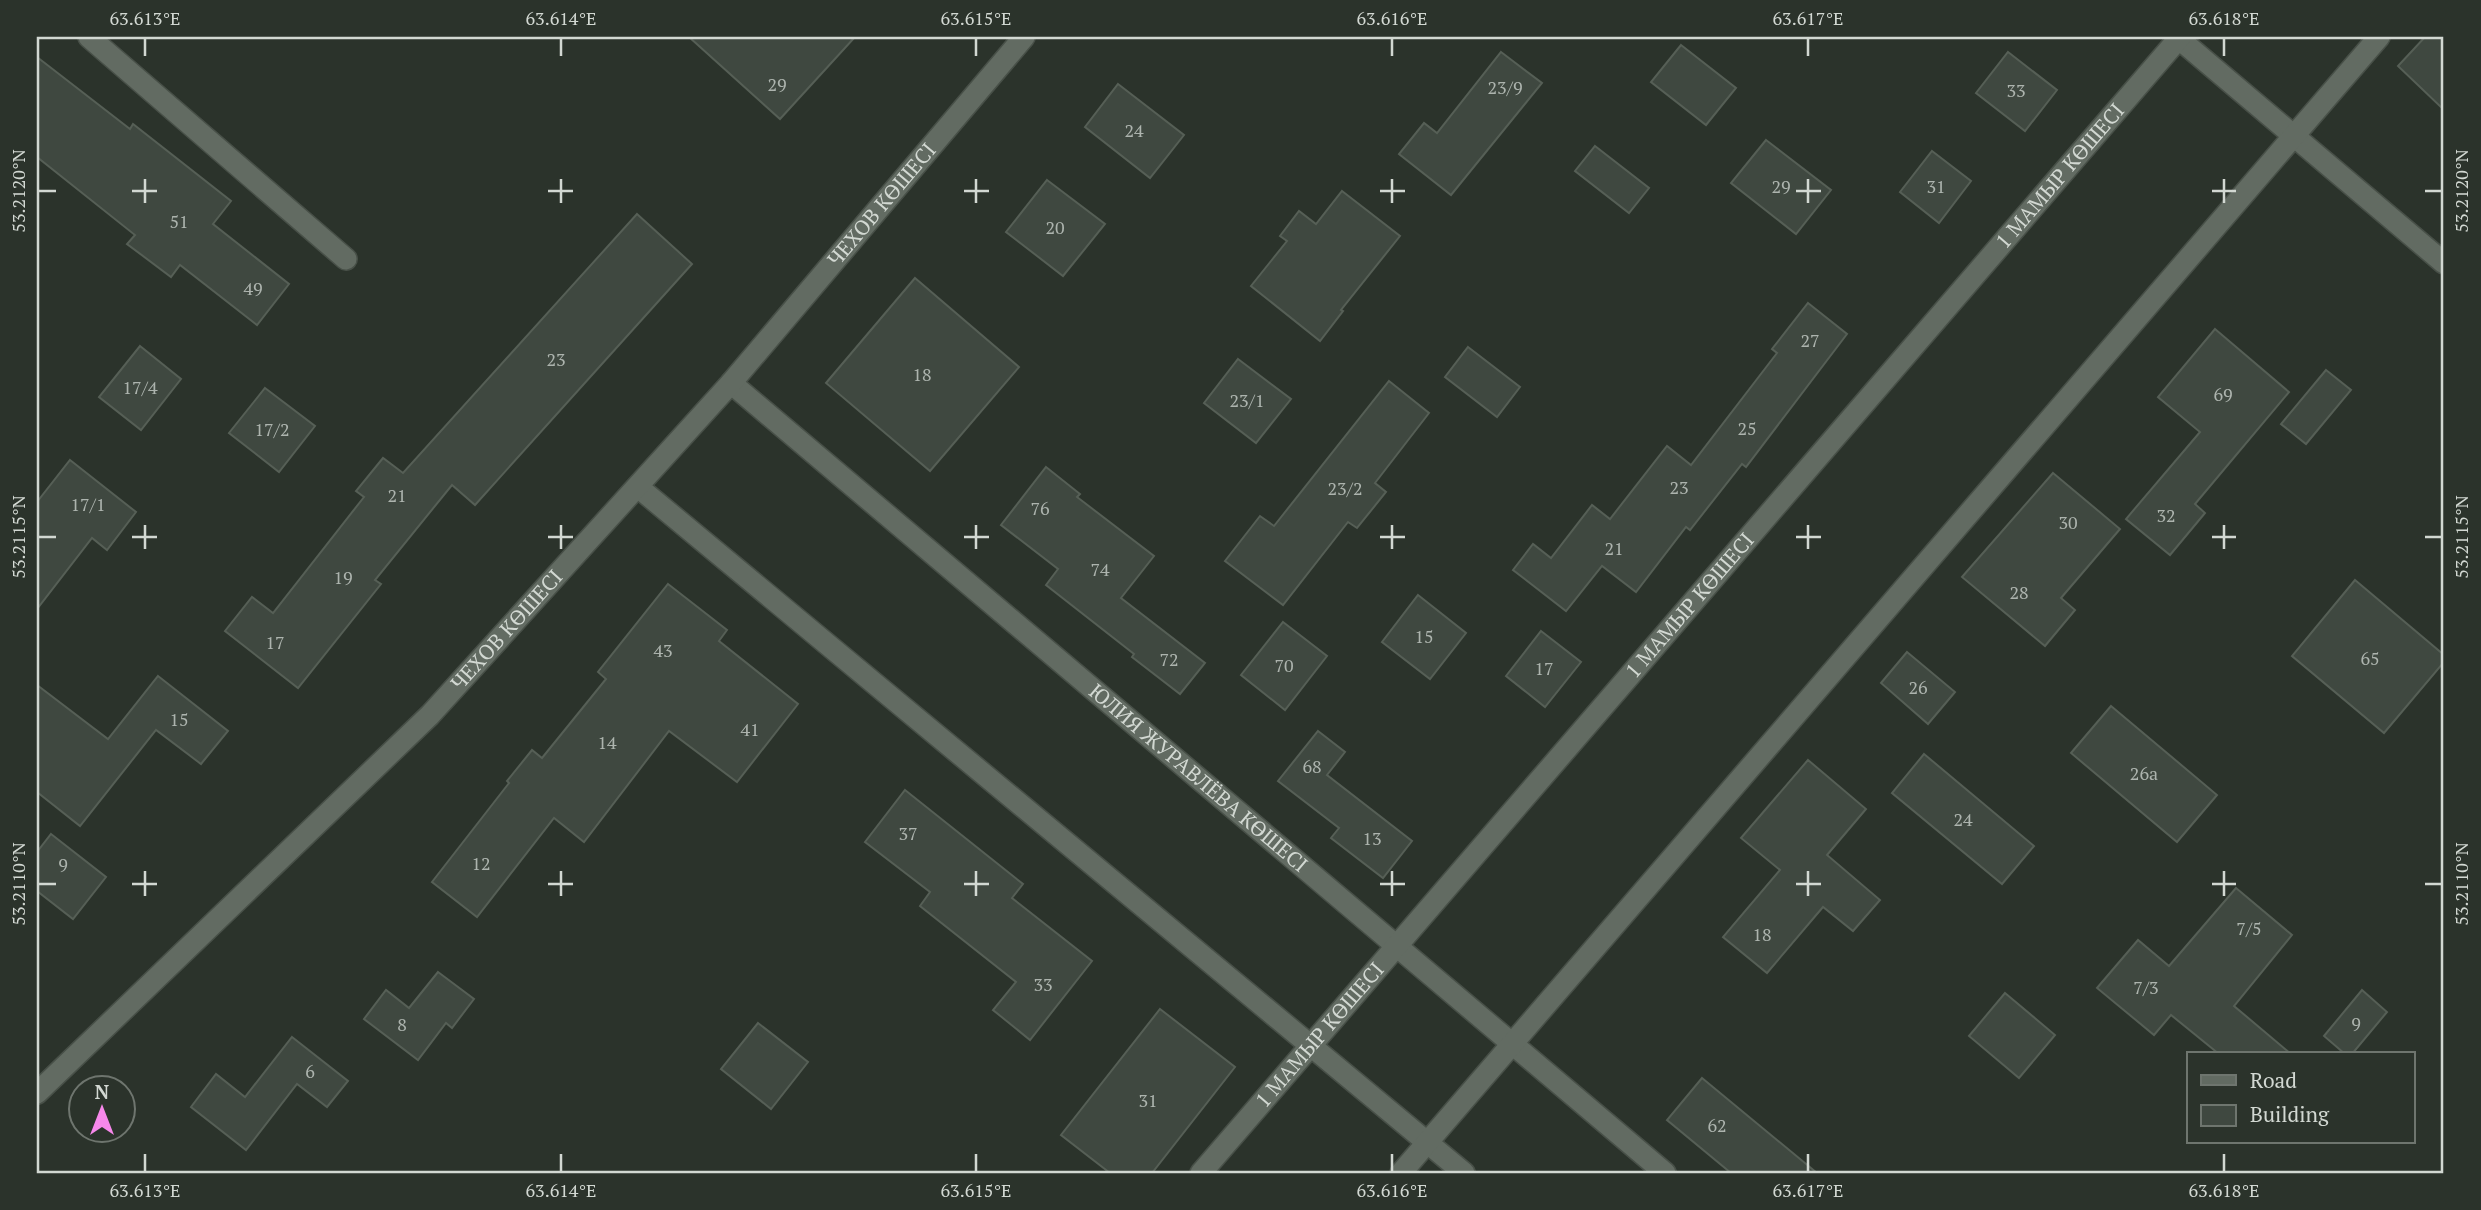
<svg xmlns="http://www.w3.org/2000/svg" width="2481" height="1210" font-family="'PT Serif',serif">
  <rect width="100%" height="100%" fill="#2b332b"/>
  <!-- building -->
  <g fill="#3f4840" stroke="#565f56" stroke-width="2">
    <path d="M689,37H855L780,119Z"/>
    <path d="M2425,37H2444V110L2398,66Z"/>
    <path d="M1681,45L1736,88L1706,125L1651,82Z"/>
    <path d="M1501,52L1542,83L1451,195L1399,154L1424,123L1437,133Z"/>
    <path d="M2008,52L2057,90L2025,131L1976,93Z"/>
    <path d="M37,57L130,129L133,124L231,201L213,224L289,284L257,325L180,265L171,277L127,244L135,235L37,157Z"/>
    <path d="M1118,84L1184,135L1150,178L1085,127Z"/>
    <path d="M1766,140L1831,190L1796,234L1731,183Z"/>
    <path d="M1595,146L1649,188L1629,213L1575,171Z"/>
    <path d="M1932,151L1971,181L1939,223L1900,192Z"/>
    <path d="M1047,180L1105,224L1063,276L1006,232Z"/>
    <path d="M1342,191L1400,236L1341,310L1343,311L1320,341L1251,286L1287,241L1280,236L1299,211L1316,224Z"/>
    <path d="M637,214L692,264L475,505L452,485L375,580L381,584L298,688L225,631L252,597L273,613L364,497L356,491L383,458L403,473Z"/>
    <path d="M915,278L1019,367L930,471L826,383Z"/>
    <path d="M1808,303L1847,334L1746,467L1742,464L1690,530L1686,527L1636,592L1602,566L1566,611L1513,570L1533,544L1551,558L1592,505L1610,519L1667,446L1691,465L1777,353L1772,349Z"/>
    <path d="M2215,329L2289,392L2195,504L2205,513L2170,555L2126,519L2200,432L2158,397Z"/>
    <path d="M140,346L181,379L141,430L99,397Z"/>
    <path d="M1468,347L1520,387L1497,417L1445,377Z"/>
    <path d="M1238,359L1291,399L1256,443L1204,403Z"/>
    <path d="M2326,370L2351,390L2306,444L2281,424Z"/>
    <path d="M1389,381L1429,413L1375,483L1386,492L1357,528L1348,522L1283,605L1225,561L1260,516L1274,526Z"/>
    <path d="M265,388L315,426L279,472L229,433Z"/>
    <path d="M70,460L136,512L107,550L92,538L37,609V502Z"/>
    <path d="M1046,467L1080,494L1077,497L1154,556L1121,598L1205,663L1180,694L1132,657L1134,654L1046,585L1058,569L1001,525Z"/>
    <path d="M2053,473L2120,529L2061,598L2075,610L2045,646L1962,577Z"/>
    <path d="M2355,580L2444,655V662L2384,733L2292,656Z"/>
    <path d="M668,584L727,630L719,641L798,704L737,782L669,731L584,842L554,818L477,917L432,882L509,783L507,781L532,750L542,758L606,679L598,672Z"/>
    <path d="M1418,595L1466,633L1430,679L1382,642Z"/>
    <path d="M1283,622L1327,656L1285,710L1241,675Z"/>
    <path d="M1541,631L1581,662L1545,707L1506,676Z"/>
    <path d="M1907,652L1955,692L1928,724L1881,683Z"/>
    <path d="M158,676L228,731L201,764L156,730L80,826L37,792V685L108,739Z"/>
    <path d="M2111,706L2217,795L2177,842L2071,753Z"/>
    <path d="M1318,731L1345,752L1327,775L1412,841L1383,878L1331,838L1339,828L1278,781Z"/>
    <path d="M1924,754L2034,846L2002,884L1892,793Z"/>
    <path d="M1808,760L1866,809L1827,855L1880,900L1853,931L1823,907L1767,973L1723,937L1780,870L1741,838Z"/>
    <path d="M905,790L1023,884L1012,898L1092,961L1030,1040L993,1010L1016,982L920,906L930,892L865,842Z"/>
    <path d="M51,834L106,877L73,919L37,891V852Z"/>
    <path d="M2236,888L2292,935L2234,1006L2291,1054H2219L2171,1015L2154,1035L2097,988L2138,940L2169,966Z"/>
    <path d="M438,972L474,999L452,1028L446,1023L418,1060L364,1019L386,990L409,1008Z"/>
    <path d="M2362,990L2387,1012L2352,1054H2345L2324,1036Z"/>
    <path d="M2005,993L2055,1035L2019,1078L1969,1036Z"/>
    <path d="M1160,1009L1235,1067L1152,1173H1110L1061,1135Z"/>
    <path d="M758,1023L808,1062L771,1109L721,1069Z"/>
    <path d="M292,1037L348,1081L327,1107L297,1084L246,1150L191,1107L216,1074L245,1097Z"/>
    <path d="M1702,1078L1817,1173H1731L1667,1120Z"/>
  </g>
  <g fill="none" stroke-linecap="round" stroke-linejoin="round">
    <!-- minor casing -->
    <g stroke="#485048" stroke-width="24">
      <g id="minor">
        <path d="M89,37L346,259"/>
        <path d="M2177,37L2444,263"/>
        <path id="s1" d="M731,383L1665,1173"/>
        <path d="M638,487L1464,1173"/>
        <path id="s2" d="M37,1093L430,715L731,383L1024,37"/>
        <path id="s3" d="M1201,1173L2180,37"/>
        <path d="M1401,1173L2379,37"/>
      </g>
    </g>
    <!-- minor -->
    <use href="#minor" stroke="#626b62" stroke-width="21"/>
  </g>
  <!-- ticks -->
  <path fill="none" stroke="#d2d8d2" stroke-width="2.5" d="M145,38V56M561,38V56M976,38V56M1392,38V56M1808,38V56M2224,38V56M145,179V203M561,179V203M976,179V203M1392,179V203M1808,179V203M2224,179V203M38,191H56M132,191H157M548,191H573M964,191H989M1380,191H1405M1796,191H1821M2212,191H2236M2425,191H2442M145,525V549M561,525V549M976,525V549M1392,525V549M1808,525V549M2224,525V549M38,537H56M132,537H157M548,537H573M964,537H989M1380,537H1405M1796,537H1821M2212,537H2236M2425,537H2442M145,871V896M561,871V896M976,871V896M1392,871V896M1808,871V896M2224,871V896M38,884H56M132,884H157M548,884H573M964,884H989M1380,884H1405M1796,884H1821M2212,884H2236M2425,884H2442M145,1154V1172M561,1154V1172M976,1154V1172M1392,1154V1172M1808,1154V1172M2224,1154V1172"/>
  <g text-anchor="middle" stroke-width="5" stroke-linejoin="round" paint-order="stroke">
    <!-- number labels -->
    <g font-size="18" fill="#adb4ae">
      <text x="777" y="91">29</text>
      <text x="1505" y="94">23/9</text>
      <text x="2016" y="97">33</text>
      <text x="1134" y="137">24</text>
      <text x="1781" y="193">29</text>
      <text x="1936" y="193">31</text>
      <text x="179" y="228">51</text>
      <text x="1055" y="234">20</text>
      <text x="253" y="295">49</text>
      <text x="1810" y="347">27</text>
      <text x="556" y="366">23</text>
      <text x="922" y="381">18</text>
      <text x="140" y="394">17/4</text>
      <text x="2223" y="401">69</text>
      <text x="1247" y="407">23/1</text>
      <text x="1747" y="435">25</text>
      <text x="272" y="436">17/2</text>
      <text x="1679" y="494">23</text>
      <text x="1345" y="495">23/2</text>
      <text x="397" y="502">21</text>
      <text x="88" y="511">17/1</text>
      <text x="1040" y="515">76</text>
      <text x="2166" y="522">32</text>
      <text x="2068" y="529">30</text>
      <text x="1614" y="555">21</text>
      <text x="1100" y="576">74</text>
      <text x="343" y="584">19</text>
      <text x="2019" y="599">28</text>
      <text x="1424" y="643">15</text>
      <text x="275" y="649">17</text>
      <text x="663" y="657">43</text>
      <text x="2370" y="665">65</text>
      <text x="1169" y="666">72</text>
      <text x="1284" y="672">70</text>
      <text x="1544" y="675">17</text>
      <text x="1918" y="694">26</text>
      <text x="179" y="726">15</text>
      <text x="750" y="736">41</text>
      <text x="607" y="749">14</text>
      <text x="1312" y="773">68</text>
      <text x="2144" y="780">26а</text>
      <text x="1963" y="826">24</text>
      <text x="908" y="840">37</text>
      <text x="1372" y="845">13</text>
      <text x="481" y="870">12</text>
      <text x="63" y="871">9</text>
      <text x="2249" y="935">7/5</text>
      <text x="1762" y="941">18</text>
      <text x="1043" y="991">33</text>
      <text x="2146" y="994">7/3</text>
      <text x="2356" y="1030">9</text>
      <text x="402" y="1031">8</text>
      <text x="310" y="1078">6</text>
      <text x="1148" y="1107">31</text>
      <text x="1717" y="1132">62</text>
    </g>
    <!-- street labels -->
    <g font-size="21" fill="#d2d8d2" stroke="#2b332b">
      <text dy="7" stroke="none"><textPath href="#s3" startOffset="1316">1 МАМЫР КӨШЕСІ</textPath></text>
      <text dy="7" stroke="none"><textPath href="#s2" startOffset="1227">ЧЕХОВ КӨШЕСІ</textPath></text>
      <text dy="7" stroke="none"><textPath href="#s3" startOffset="749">1 МАМЫР КӨШЕСІ</textPath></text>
      <text dy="7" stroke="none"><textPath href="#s2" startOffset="660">ЧЕХОВ КӨШЕСІ</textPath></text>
      <text dy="7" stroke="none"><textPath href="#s1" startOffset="612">ЮЛИЯ ЖУРАВЛЁВА КӨШЕСІ</textPath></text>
      <text dy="7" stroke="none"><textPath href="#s3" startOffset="182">1 МАМЫР КӨШЕСІ</textPath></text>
    </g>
  </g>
  <!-- border -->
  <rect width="2481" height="1210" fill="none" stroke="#2b332b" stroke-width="77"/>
  <!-- legend -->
  <rect x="2187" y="1052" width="228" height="91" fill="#2b332b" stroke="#6e756e" stroke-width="2"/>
  <rect x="2201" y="1075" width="35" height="10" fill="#626b62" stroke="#6e756e" stroke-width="2"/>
  <text x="2250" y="1088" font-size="21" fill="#d2d8d2">Road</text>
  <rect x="2201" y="1105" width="35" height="21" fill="#3f4840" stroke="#6e756e" stroke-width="2"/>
  <text x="2250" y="1122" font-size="21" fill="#d2d8d2">Building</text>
  <!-- north arrow -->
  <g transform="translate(102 1109)"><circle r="33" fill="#2b332b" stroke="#6e756e" stroke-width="2"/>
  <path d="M0-5L12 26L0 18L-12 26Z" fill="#f788eb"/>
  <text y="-10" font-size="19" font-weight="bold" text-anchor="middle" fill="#d2d8d2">N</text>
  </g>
  <rect x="38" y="38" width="2404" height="1134" fill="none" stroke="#d2d8d2" stroke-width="2.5"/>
  <g font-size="18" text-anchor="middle" fill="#d2d8d2">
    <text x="145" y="25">63.613°E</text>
    <text x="561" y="25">63.614°E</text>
    <text x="976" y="25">63.615°E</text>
    <text x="1392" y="25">63.616°E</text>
    <text x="1808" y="25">63.617°E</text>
    <text x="2224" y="25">63.618°E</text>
    <text transform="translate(19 191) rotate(-90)" y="6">53.2120°N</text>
    <text transform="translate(2462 191) rotate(-90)" y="6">53.2120°N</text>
    <text transform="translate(19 537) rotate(-90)" y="6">53.2115°N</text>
    <text transform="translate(2462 537) rotate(-90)" y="6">53.2115°N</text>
    <text transform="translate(19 884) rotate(-90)" y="6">53.2110°N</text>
    <text transform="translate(2462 884) rotate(-90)" y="6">53.2110°N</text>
    <text x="145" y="1197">63.613°E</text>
    <text x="561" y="1197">63.614°E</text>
    <text x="976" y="1197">63.615°E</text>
    <text x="1392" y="1197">63.616°E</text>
    <text x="1808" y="1197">63.617°E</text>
    <text x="2224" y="1197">63.618°E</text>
  </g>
</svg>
